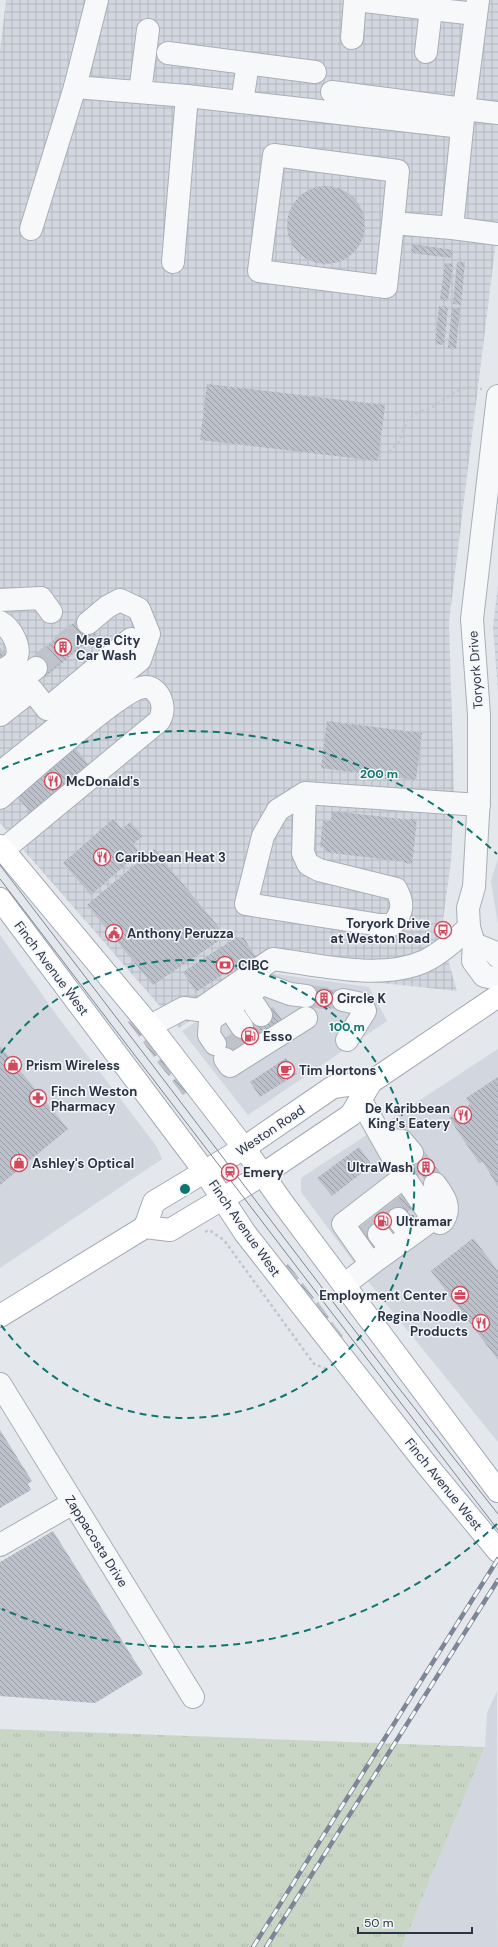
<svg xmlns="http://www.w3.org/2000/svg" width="498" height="1947" font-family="'DM Sans',sans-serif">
  <defs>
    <pattern id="industrial-grid" width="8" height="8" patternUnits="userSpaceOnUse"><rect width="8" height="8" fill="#d2d6de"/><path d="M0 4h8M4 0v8" fill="none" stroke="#b4b8c0"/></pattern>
    <pattern id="grass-tufts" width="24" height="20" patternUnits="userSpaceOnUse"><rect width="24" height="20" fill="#c9d6c5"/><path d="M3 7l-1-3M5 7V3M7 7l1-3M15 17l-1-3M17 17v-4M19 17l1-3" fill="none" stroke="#adb8ab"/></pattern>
    <pattern id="building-back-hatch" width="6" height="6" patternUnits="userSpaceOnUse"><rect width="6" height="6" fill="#bbc0ca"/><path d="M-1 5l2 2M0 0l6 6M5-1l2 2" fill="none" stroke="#989da6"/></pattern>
  </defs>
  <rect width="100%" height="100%" fill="#e4e7ec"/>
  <!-- built -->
  <g fill="#d2d6de">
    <path d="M498,858V925L491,881Z"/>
    <path d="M0,935L58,1017L157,1147L162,1159L0,1268Z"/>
    <path d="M269,973L369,987L387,1021L248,1115L182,1031Z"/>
    <path d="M498,1049V1442L370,1284L301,1192V1178Z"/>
    <path d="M497,1691L498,1947H402L485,1747L487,1713Z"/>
  </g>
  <!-- industrial -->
  <g fill="url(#industrial-grid)">
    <path d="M6,0H498V225L449,622L454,790L451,861L441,935L457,991L268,971L179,1028L0,823V50Z"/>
    <path d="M498,584V692L493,627Z"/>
  </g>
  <!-- grass -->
  <path fill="url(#grass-tufts)" d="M0,1729L485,1747L402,1947H0Z"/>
  <!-- building -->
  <g fill="url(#building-back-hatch)">
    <circle cx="326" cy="225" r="39"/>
    <path d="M412,244L453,250L452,258L411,253Z"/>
    <path d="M457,262H465L461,305L453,304Z"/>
    <path d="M445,263L453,264L448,301L440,300Z"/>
    <path d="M439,306L448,307L444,345L435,344Z"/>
    <path d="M452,307L460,308L456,349L448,348Z"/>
    <path d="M207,384L385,405L378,461L200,440Z"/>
    <path d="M82,616L97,634L44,678L29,661Z"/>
    <path d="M0,648L10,660L0,668Z"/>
    <path d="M327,721L422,733L416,780L321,768Z"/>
    <path d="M73,745L92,769L34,817L14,793Z"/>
    <path d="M332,811L410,820V819H417L412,864L405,863L406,862L324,852L325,848L320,847L323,821H331Z"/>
    <path d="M113,819L122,829L130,822L143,836L133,844L140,852L91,895L63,863Z"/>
    <path d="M154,849L226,936L153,985L87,905Z"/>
    <path d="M237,937L244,938L259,962L238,976L233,968L196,992L183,972Z"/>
    <path d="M306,989L343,990L342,1009L305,1007Z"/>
    <path d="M273,1007L283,1021L223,1061L213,1046Z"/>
    <path d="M132,1019L143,1034L139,1037L128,1022Z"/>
    <path d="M147,1039L158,1054L154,1057L143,1042Z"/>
    <path d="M0,1046L68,1129L0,1185Z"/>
    <path d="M162,1058L172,1073L169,1076L157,1062Z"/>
    <path d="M286,1058L297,1074L260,1097L250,1082Z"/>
    <path d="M498,1077V1141L496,1142L498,1144V1187L483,1162L479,1163L449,1118L470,1104L466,1098Z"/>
    <path d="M176,1078L187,1092L183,1095L172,1081Z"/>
    <path d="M359,1147L372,1165L332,1196L317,1178Z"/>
    <path d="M421,1147L444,1178L431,1188L407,1157Z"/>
    <path d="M404,1193L414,1207L364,1245L354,1232Z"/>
    <path d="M472,1239H474L498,1271V1360L431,1271Z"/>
    <path d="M288,1264L299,1278L295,1282L284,1267Z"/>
    <path d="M303,1283L314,1298L310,1301L299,1286Z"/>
    <path d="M318,1302L329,1317L325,1320L314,1305Z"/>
    <path d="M332,1322L343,1336L339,1339L328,1325Z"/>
    <path d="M0,1430L32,1481L28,1484L31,1490L0,1508Z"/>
    <path d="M53,1531L143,1674L95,1703L0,1696V1562Z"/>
  </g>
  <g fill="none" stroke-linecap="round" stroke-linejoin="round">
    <!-- minor-tunnel -->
    <g stroke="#bfc3cb" stroke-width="22" stroke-dasharray="22 11" stroke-linecap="butt">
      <path d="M36,668L88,623"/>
      <path d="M306,996L343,1000"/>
      <path d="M225,1038L234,1053"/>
      <path d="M412,1153L435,1184"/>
      <path d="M388,1205L398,1219"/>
      <path d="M369,1220L379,1234"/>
    </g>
    <!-- minor casing -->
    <g stroke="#a9aeb7" stroke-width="24">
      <g id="minor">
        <path d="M97,0L75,87L187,96"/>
        <path d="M356,0L431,9"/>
        <path d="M352,38L355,0"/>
        <path d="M426,52L431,9L476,14"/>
        <path d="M168,53L315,72"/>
        <path d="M140,92L148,30"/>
        <path d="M332,92L464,109L478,0"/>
        <path d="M242,102L248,64"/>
        <path d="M498,113L464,109L452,228L498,234"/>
        <path d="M393,223L386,287L259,271L274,155L398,171L393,223L452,228"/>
        <path d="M31,229L75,87"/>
        <path d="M173,262L187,96L462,127"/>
        <path d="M498,396L472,619L479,715V796L474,887L468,908L469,927L474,944L473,961L484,976L498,979"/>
        <path d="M0,600L41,598L51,612"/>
        <path d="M0,622C11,628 23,648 15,661C12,665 4,669 0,673"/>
        <path d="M4,694L36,668"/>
        <path d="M0,715L32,690L47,709L131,639"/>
        <path d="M0,773L140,660L149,634L139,609L120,600L107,607L88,623"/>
        <path d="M305,793L278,810L263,836L246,904L380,925H392C403,913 404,903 396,889L319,870L308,864L303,853L305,793L479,805"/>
        <path d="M0,798C22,779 125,686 146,687C153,687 159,694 161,700C164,708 163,714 159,721L3,850"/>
        <path d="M474,944L494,952L498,957"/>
        <path d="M343,1000L362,1004L365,1011L347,1040"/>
        <path d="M255,1006L261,1015"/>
        <path d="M236,1018L242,1027"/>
        <path d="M150,1026L184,1008L199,1010L273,959C320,965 381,981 425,961C443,952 456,940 469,927"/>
        <path d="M215,1044L209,1035L210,1020L263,984L290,994L306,996"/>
        <path d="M225,1059L230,1066L306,1018"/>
        <path d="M383,1139L402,1141L412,1153"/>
        <path d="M404,1177L433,1219L440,1223L443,1221C452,1207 444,1196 435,1184"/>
        <path d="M398,1219L410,1235"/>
        <path d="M379,1234L391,1249"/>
        <path d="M371,1264L433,1219"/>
        <path d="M344,1285L371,1264L343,1224L404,1177L360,1099"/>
        <path d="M0,1384L193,1697"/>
        <path d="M0,1545L73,1503"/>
      </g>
    </g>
    <!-- major casing -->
    <g stroke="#a3abb8" stroke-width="24">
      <g id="major">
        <path d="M0,846L150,1026L244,1148L282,1202L498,1491"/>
        <path d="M0,899L205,1172L245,1233L426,1464L498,1551"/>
        <path d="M145,1227L154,1202L244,1148L333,1087L371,1082"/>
        <path d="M0,1316L145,1227L170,1230L262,1175L351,1115L371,1082L498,996"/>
      </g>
    </g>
    <!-- path -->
    <g stroke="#c2c5cb" stroke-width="2.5" stroke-dasharray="3 3" stroke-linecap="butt">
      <path d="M389,452L399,442L407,421L415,413L433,407L453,393L466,387L482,389"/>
      <path d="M205,1232L209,1230L224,1240L314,1364L329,1370"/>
    </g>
    <!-- minor -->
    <use href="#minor" stroke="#f7f8fa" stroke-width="22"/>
    <!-- major -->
    <use href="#major" stroke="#fff" stroke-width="22"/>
    <!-- tram -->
    <g stroke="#7d8696" stroke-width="1">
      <path d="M0,865L394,1382L498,1514"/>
      <path d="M0,879L498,1530"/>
    </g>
    <!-- rail casing -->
    <g stroke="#7d8696" stroke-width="4.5">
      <g id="rail">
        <path d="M253,1947L498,1559"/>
        <path d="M266,1947L498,1580"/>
      </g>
    </g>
    <!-- rail -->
    <use href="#rail" stroke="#f4f6f9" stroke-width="3" stroke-dasharray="9" stroke-linecap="butt"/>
  </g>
  <!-- distance rings -->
  <g fill="none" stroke="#0f766e" stroke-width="2" stroke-dasharray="7 5">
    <path d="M1 1053A229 229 0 1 1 1 1325"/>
    <path d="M497 1524A458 458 0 0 1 2 1609M2 769A458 458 0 0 1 497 854"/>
  </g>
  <!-- icons -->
  <defs>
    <g id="building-ring" transform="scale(0.9)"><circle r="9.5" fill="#f4f6f9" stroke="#d1495b" stroke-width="1.5"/><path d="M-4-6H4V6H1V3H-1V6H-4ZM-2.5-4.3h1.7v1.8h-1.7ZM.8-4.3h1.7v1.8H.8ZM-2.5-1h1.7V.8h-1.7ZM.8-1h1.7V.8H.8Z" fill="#d1495b"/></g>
    <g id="restaurant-ring" transform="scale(0.9)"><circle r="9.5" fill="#f4f6f9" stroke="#d1495b" stroke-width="1.5"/><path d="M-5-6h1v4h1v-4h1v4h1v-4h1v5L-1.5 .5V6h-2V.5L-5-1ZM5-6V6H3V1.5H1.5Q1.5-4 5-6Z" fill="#d1495b"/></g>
    <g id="bus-ring" transform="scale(0.9)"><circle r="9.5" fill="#f4f6f9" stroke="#d1495b" stroke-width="1.5"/><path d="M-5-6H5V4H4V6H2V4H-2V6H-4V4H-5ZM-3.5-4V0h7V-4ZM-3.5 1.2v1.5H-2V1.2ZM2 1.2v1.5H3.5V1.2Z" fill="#d1495b"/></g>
    <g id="civic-ring" transform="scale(0.9)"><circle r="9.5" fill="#f4f6f9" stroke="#d1495b" stroke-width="1.5"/><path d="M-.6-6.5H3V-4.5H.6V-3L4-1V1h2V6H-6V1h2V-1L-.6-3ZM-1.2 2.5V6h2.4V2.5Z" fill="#d1495b"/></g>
    <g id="bank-ring" transform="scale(0.9)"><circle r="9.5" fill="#f4f6f9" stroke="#d1495b" stroke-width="1.5"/><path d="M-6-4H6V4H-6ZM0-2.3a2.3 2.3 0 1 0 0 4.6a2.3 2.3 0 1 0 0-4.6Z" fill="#d1495b"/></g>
    <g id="fuel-ring" transform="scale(0.9)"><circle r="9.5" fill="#f4f6f9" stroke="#d1495b" stroke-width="1.5"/><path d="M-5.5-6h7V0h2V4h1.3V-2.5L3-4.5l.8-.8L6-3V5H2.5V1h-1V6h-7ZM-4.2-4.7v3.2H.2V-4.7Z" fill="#d1495b"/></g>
    <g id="shop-ring" transform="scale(0.9)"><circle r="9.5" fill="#f4f6f9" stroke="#d1495b" stroke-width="1.5"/><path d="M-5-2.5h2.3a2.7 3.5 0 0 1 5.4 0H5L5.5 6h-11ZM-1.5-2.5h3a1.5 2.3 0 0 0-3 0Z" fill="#d1495b"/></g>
    <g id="cafe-ring" transform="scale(0.9)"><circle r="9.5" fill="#f4f6f9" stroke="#d1495b" stroke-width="1.5"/><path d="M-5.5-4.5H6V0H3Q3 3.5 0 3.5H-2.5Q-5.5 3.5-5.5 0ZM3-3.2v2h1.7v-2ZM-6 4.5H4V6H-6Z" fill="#d1495b"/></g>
    <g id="pharmacy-ring" transform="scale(0.9)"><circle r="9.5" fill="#f4f6f9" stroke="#d1495b" stroke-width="1.5"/><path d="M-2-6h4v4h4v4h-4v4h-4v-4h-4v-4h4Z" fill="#d1495b"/></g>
    <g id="station-ring" transform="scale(0.9)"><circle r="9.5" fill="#f4f6f9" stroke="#d1495b" stroke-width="1.5"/><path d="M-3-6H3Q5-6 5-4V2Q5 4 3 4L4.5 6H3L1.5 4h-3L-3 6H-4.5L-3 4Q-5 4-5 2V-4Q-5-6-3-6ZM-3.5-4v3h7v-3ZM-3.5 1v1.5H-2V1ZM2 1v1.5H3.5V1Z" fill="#d1495b"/></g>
    <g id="office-ring" transform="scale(0.9)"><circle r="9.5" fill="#f4f6f9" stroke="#d1495b" stroke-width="1.5"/><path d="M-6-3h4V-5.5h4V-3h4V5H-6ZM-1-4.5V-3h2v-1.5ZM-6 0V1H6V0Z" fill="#d1495b"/></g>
  </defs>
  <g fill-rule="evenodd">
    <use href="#building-ring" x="63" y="647"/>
    <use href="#restaurant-ring" x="53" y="781"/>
    <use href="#restaurant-ring" x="102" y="857"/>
    <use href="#bus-ring" x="443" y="930"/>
    <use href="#civic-ring" x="114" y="933"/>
    <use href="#bank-ring" x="225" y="965"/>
    <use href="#building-ring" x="324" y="998"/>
    <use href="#fuel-ring" x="250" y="1036"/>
    <use href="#shop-ring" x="13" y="1065"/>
    <use href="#cafe-ring" x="286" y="1070"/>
    <use href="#pharmacy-ring" x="38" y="1098"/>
    <use href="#restaurant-ring" x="463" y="1115"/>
    <use href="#shop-ring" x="19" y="1163"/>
    <use href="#building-ring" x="426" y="1167"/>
    <use href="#station-ring" x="230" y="1172"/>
    <use href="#fuel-ring" x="383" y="1221"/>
    <use href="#office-ring" x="460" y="1295"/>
    <use href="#restaurant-ring" x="481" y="1323"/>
  </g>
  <g text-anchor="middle" stroke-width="3" stroke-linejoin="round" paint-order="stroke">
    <!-- poi labels -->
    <g font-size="13" font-weight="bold" fill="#2b3445" stroke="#f4f6f9" text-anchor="start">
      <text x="76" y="645">Mega City<tspan x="76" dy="15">Car Wash</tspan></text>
      <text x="66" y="786">McDonald's</text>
      <text x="115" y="862">Caribbean Heat 3</text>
      <text x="430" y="928" text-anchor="end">Toryork Drive<tspan x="430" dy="15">at Weston Road</tspan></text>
      <text x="127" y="938">Anthony Peruzza</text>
      <text x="238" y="970">CIBC</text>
      <text x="337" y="1003">Circle K</text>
      <text x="263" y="1041">Esso</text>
      <text x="26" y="1070">Prism Wireless</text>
      <text x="299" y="1075">Tim Hortons</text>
      <text x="51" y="1096">Finch Weston<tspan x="51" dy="15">Pharmacy</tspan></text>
      <text x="450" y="1113" text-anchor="end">De Karibbean<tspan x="450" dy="15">King's Eatery</tspan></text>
      <text x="32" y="1168">Ashley's Optical</text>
      <text x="413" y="1172" text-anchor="end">UltraWash</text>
      <text x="243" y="1177">Emery</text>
      <text x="396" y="1226">Ultramar</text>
      <text x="447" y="1300" text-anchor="end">Employment Center</text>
      <text x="468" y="1321" text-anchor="end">Regina Noodle<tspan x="468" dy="15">Products</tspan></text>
    </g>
    <!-- street labels -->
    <g font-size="13" fill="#2b3445" stroke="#f4f6f9">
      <text transform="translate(475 670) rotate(-94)" y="5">Toryork Drive</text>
      <text transform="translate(52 968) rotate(53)" y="5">Finch Avenue West</text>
      <text transform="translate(270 1130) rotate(-34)" y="5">Weston Road</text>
      <text transform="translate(245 1228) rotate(55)" y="5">Finch Avenue West</text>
      <text transform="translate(444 1484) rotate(51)" y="5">Finch Avenue West</text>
      <text transform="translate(97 1541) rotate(58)" y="5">Zappacosta Drive</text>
    </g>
  </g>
  <circle cx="185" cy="1189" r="6" fill="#0f766e" stroke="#f4f6f9" stroke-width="2"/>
  <g font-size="12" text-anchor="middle" font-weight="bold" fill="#0f766e" stroke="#f4f6f9" stroke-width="3" stroke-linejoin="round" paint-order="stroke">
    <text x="379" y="778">200 m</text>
    <text x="347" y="1031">100 m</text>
  </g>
  <!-- scale -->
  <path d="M358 1927v6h114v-6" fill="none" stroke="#2b3445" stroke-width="2"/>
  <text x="364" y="1927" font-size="12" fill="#2b3445" stroke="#f4f6f9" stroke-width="3" paint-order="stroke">50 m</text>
</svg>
